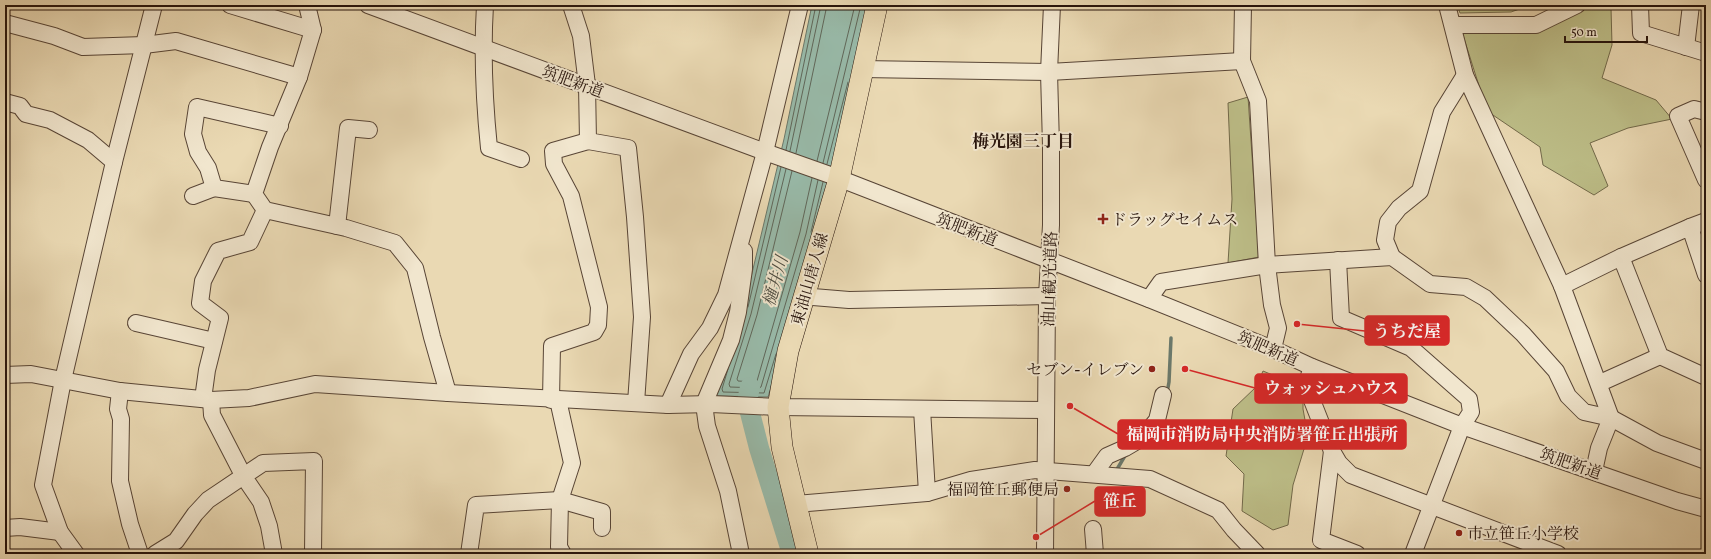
<svg xmlns="http://www.w3.org/2000/svg" width="1711" height="559" font-family="Vollkorn,'Noto Serif JP',serif">
  <rect width="100%" height="100%" fill="#ead9b3"/>
  <filter id="stains"><feTurbulence type="fractalNoise" baseFrequency=".005" numOctaves="4"/><feColorMatrix values="0 0 0 0 .2 0 0 0 0 .09 0 0 0 0 .02 0 0 0 .5 -.17"/></filter>
  <radialGradient id="worn" r=".72"><stop offset=".6" stop-color="#630" stop-opacity="0"/><stop offset="1" stop-color="#630" stop-opacity=".3"/></radialGradient>
  <!-- green -->
  <g fill="#bdbe88" stroke="#72694a">
    <path d="M1457,5H1531L1511,12L1460,13Z"/>
    <path d="M1584,5H1609L1611,8L1612,45L1602,78L1656,100L1672,119L1628,128L1590,143L1608,186L1594,195L1543,165L1540,147L1487,111L1461,29L1534,31Z"/>
    <path d="M1248,97L1259,257L1228,263L1232,199L1228,103Z"/>
    <path d="M1263,371L1299,386L1303,395V409L1309,442L1308,447L1304,449L1293,485L1288,525L1273,530L1242,511L1244,474L1226,456L1233,409L1256,387Z"/>
  </g>
  <!-- water -->
  <path fill="#98baa9" stroke="#6b786a" d="M812,5H871L815,236L768,397L716,396L743,311L784,139Z"/>
  <g fill="none" stroke-linecap="round" stroke-linejoin="round">
    <!-- shore -->
    <g stroke="#60675a" stroke-width="1">
      <path d="M786,150L816,5"/>
      <path d="M790,151L821,5"/>
      <path d="M796,153L827,5"/>
      <path d="M817,161L855,5"/>
      <path d="M823,163L861,5"/>
      <path d="M827,164L848,82"/>
      <path d="M786,169L751,314L729,384L730,387L759,388L761,387L806,234L818,180"/>
      <path d="M792,171L757,315L737,379L738,381L755,382L757,381L800,232L812,178"/>
      <path d="M811,232L823,182"/>
      <path d="M748,307L781,167"/>
      <path d="M728,369L722,389L723,392L764,393L776,354"/>
    </g>
    <!-- stream -->
    <g stroke="#6b786a" stroke-width="3.5">
      <path d="M1167,393L1169,382L1171,338"/>
      <path d="M1116,471L1126,454"/>
    </g>
    <!-- river -->
    <path stroke="#98baa9" stroke-width="20" d="M750,387L747,401L759,448L792,554"/>
    <!-- minor casing -->
    <g stroke="#584536" stroke-width="18">
      <g id="minor">
        <path d="M230,5L313,30"/>
        <path d="M307,5L313,30L299,77L270,147L254,194L265,210L346,228L395,243L415,268L432,337L448,393"/>
        <path d="M368,5L765,152L833,176L1149,299L1273,349L1312,367L1462,426L1677,501L1706,509"/>
        <path d="M485,5C482,54 484,99 489,148L521,159"/>
        <path d="M571,5L581,36L587,85L588,141L628,148L635,217L642,317L636,403"/>
        <path d="M1243,5L1242,61L1258,101L1267,265L1272,305L1278,328L1273,349"/>
        <path d="M1447,5L1465,75L1562,286L1611,418L1599,448L1594,471"/>
        <path d="M1640,5L1641,33L1706,53"/>
        <path d="M5,23L54,36L83,47L144,45L176,41L299,77"/>
        <path d="M1453,25H1536L1577,5"/>
        <path d="M1686,47L1691,5"/>
        <path d="M862,69L1049,72L1242,61"/>
        <path d="M5,102L20,106L26,114L50,120L88,140L114,162"/>
        <path d="M1706,112L1694,109L1678,116L1706,180"/>
        <path d="M254,194L214,188L208,168L198,152L193,134L197,107L280,126"/>
        <path d="M193,196L214,188"/>
        <path d="M337,226L348,128L369,130"/>
        <path d="M1690,227L1706,221"/>
        <path d="M1392,257L1385,240L1388,222L1399,208L1420,191L1442,112L1465,75"/>
        <path d="M1621,257L1690,227L1706,275"/>
        <path d="M1338,260L1341,318L1411,348L1469,399L1471,412L1462,426L1413,554"/>
        <path d="M1562,286L1621,257L1660,356L1706,377"/>
        <path d="M804,294L813,297L849,300L1047,296"/>
        <path d="M1149,299L1161,282L1267,265L1392,257L1430,284L1466,287L1485,298L1523,334L1556,371L1568,396L1584,412L1611,418L1657,443L1706,461"/>
        <path d="M136,323L214,341"/>
        <path d="M1312,367L1306,385L1332,451L1339,463L1351,475L1558,554"/>
        <path d="M5,375L31,374L120,391L211,400L249,398L315,384L448,393L668,405L711,404L778,407L1046,410"/>
        <path d="M1600,383L1660,356"/>
        <path d="M120,391L118,409L121,419L120,481L130,524L140,554"/>
        <path d="M203,399L207,370L220,318L200,303L203,281L218,251L250,242L265,210"/>
        <path d="M211,400L212,415L244,477L261,502L269,526L274,554"/>
        <path d="M551,400L552,346L594,332L598,325L599,307L571,196L554,164L553,151L588,141"/>
        <path d="M558,400L572,463L560,500L559,547L563,554"/>
        <path d="M668,405L691,354L710,328L726,295L765,152L800,5"/>
        <path d="M922,409L927,493"/>
        <path d="M1332,451L1321,540L1357,554"/>
        <path d="M1094,474L1107,456L1125,448L1142,438L1157,420L1163,395"/>
        <path d="M796,504L927,493L971,480L1035,470L1150,479L1218,510L1234,530L1257,554"/>
        <path d="M5,528L20,527L60,532"/>
        <path d="M1093,529L1095,554"/>
        <path d="M76,554L60,532L43,485L63,380L114,162L154,5"/>
        <path d="M155,554L176,541L195,514L208,500L263,463L314,461L313,554"/>
        <path d="M469,554L476,505L560,500L602,512V528"/>
        <path d="M741,554L728,491L707,426L704,404L731,340L738,312L744,269V251"/>
        <path d="M1045,554L1047,296L1051,225V146L1049,72L1052,5"/>
      </g>
    </g>
    <!-- major casing -->
    <g stroke="#27140c" stroke-width="22">
      <path id="major" d="M808,554L782,447L778,407L788,351L839,179L877,5"/>
    </g>
    <!-- minor -->
    <use href="#minor" stroke="#f1e6ce" stroke-width="16"/>
    <!-- major -->
    <use href="#major" stroke="#ead9b3" stroke-width="21"/>
  </g>
  <!-- markers -->
  <g fill="#8f2418" stroke="#f1e6ce" stroke-width="1.5">
    <path d="M1101 213h4v4h4v4h-4v4h-4v-4h-4v-4h4z"/>
    <circle cx="1152" cy="369" r="4"/>
    <circle cx="1067" cy="489" r="4"/>
    <circle cx="1459" cy="533" r="4"/>
  </g>
  <g text-anchor="middle" stroke-width="4" stroke-linejoin="round" paint-order="stroke">
    <!-- street labels -->
    <g font-size="16" fill="#27140c" stroke="#f1e6ce">
      <text transform="translate(573 81) rotate(20)" y="6">筑肥新道</text>
      <text transform="translate(967 229) rotate(21)" y="6">筑肥新道</text>
      <text transform="translate(809 279) rotate(-74)" y="6">東油山唐人線</text>
      <text transform="translate(1049 279) rotate(-88)" y="6">油山観光道路</text>
      <text transform="translate(1268 348) rotate(23)" y="6">筑肥新道</text>
      <text transform="translate(1571 463) rotate(19)" y="6">筑肥新道</text>
    </g>
    <!-- poi labels -->
    <g font-size="16" fill="#27140c" stroke="#f1e6ce" text-anchor="start">
      <text x="1111" y="225">ドラッグセイムス</text>
      <text x="1144" y="375" text-anchor="end">セブン-イレブン</text>
      <text x="1059" y="495" text-anchor="end">福岡笹丘郵便局</text>
      <text x="1467" y="539">市立笹丘小学校</text>
    </g>
    <!-- neighbourhood labels -->
    <g font-size="17" font-weight="bold" fill="#27140c" stroke="#f1e6ce">
      <text x="1023" y="147">梅光園三丁目</text>
    </g>
    <!-- water labels -->
    <g font-size="17" font-style="italic" fill="#4f4e43" stroke="#f1e6ce">
      <text transform="translate(775 281) rotate(-74)" y="6">樋井川</text>
    </g>
  </g>
  <!-- callouts -->
  <path fill="none" stroke="#d62828" stroke-width="1.5" d="M1297 324L1365 331M1185 369L1255 388M1070 406L1118 434M1036 537L1095 501"/>
  <g fill="#d62828" stroke="#f1e6ce" stroke-width="1.5">
    <circle cx="1297" cy="324" r="4"/>
    <circle cx="1185" cy="369" r="4"/>
    <circle cx="1070" cy="406" r="4"/>
    <circle cx="1036" cy="537" r="4"/>
  </g>
  <g fill="#d62828" stroke="#d62828" stroke-width="1.5">
    <rect x="1365" y="316" width="84" height="29" rx="4"/>
    <rect x="1255" y="374" width="152" height="29" rx="4"/>
    <rect x="1118" y="420" width="288" height="29" rx="4"/>
    <rect x="1095" y="487" width="50" height="29" rx="4"/>
  </g>
  <g font-size="17" text-anchor="middle" font-weight="bold" fill="#fff">
    <text x="1407" y="337">うちだ屋</text>
    <text x="1331" y="394">ウォッシュハウス</text>
    <text x="1262" y="440">福岡市消防局中央消防署笹丘出張所</text>
    <text x="1120" y="507">笹丘</text>
  </g>
  <!-- margin -->
  <rect width="1711" height="559" fill="none" stroke="#ead9b3" stroke-width="20"/>
  <rect x="6" y="6" width="1699" height="547" fill="none" stroke="#27140c" stroke-width="2"/>
  <rect x="10" y="10" width="1691" height="539" fill="none" stroke="#27140c"/>
  <!-- scale -->
  <path d="M1565 36v6h82v-6" fill="none" stroke="#27140c" stroke-width="2"/>
  <text x="1571" y="36" font-size="12" fill="#27140c" stroke="#f1e6ce" stroke-width="3" paint-order="stroke">50 m</text>
  <rect width="100%" height="100%" filter="url(#stains)"/>
  <rect width="100%" height="100%" fill="url(#worn)"/>
</svg>
